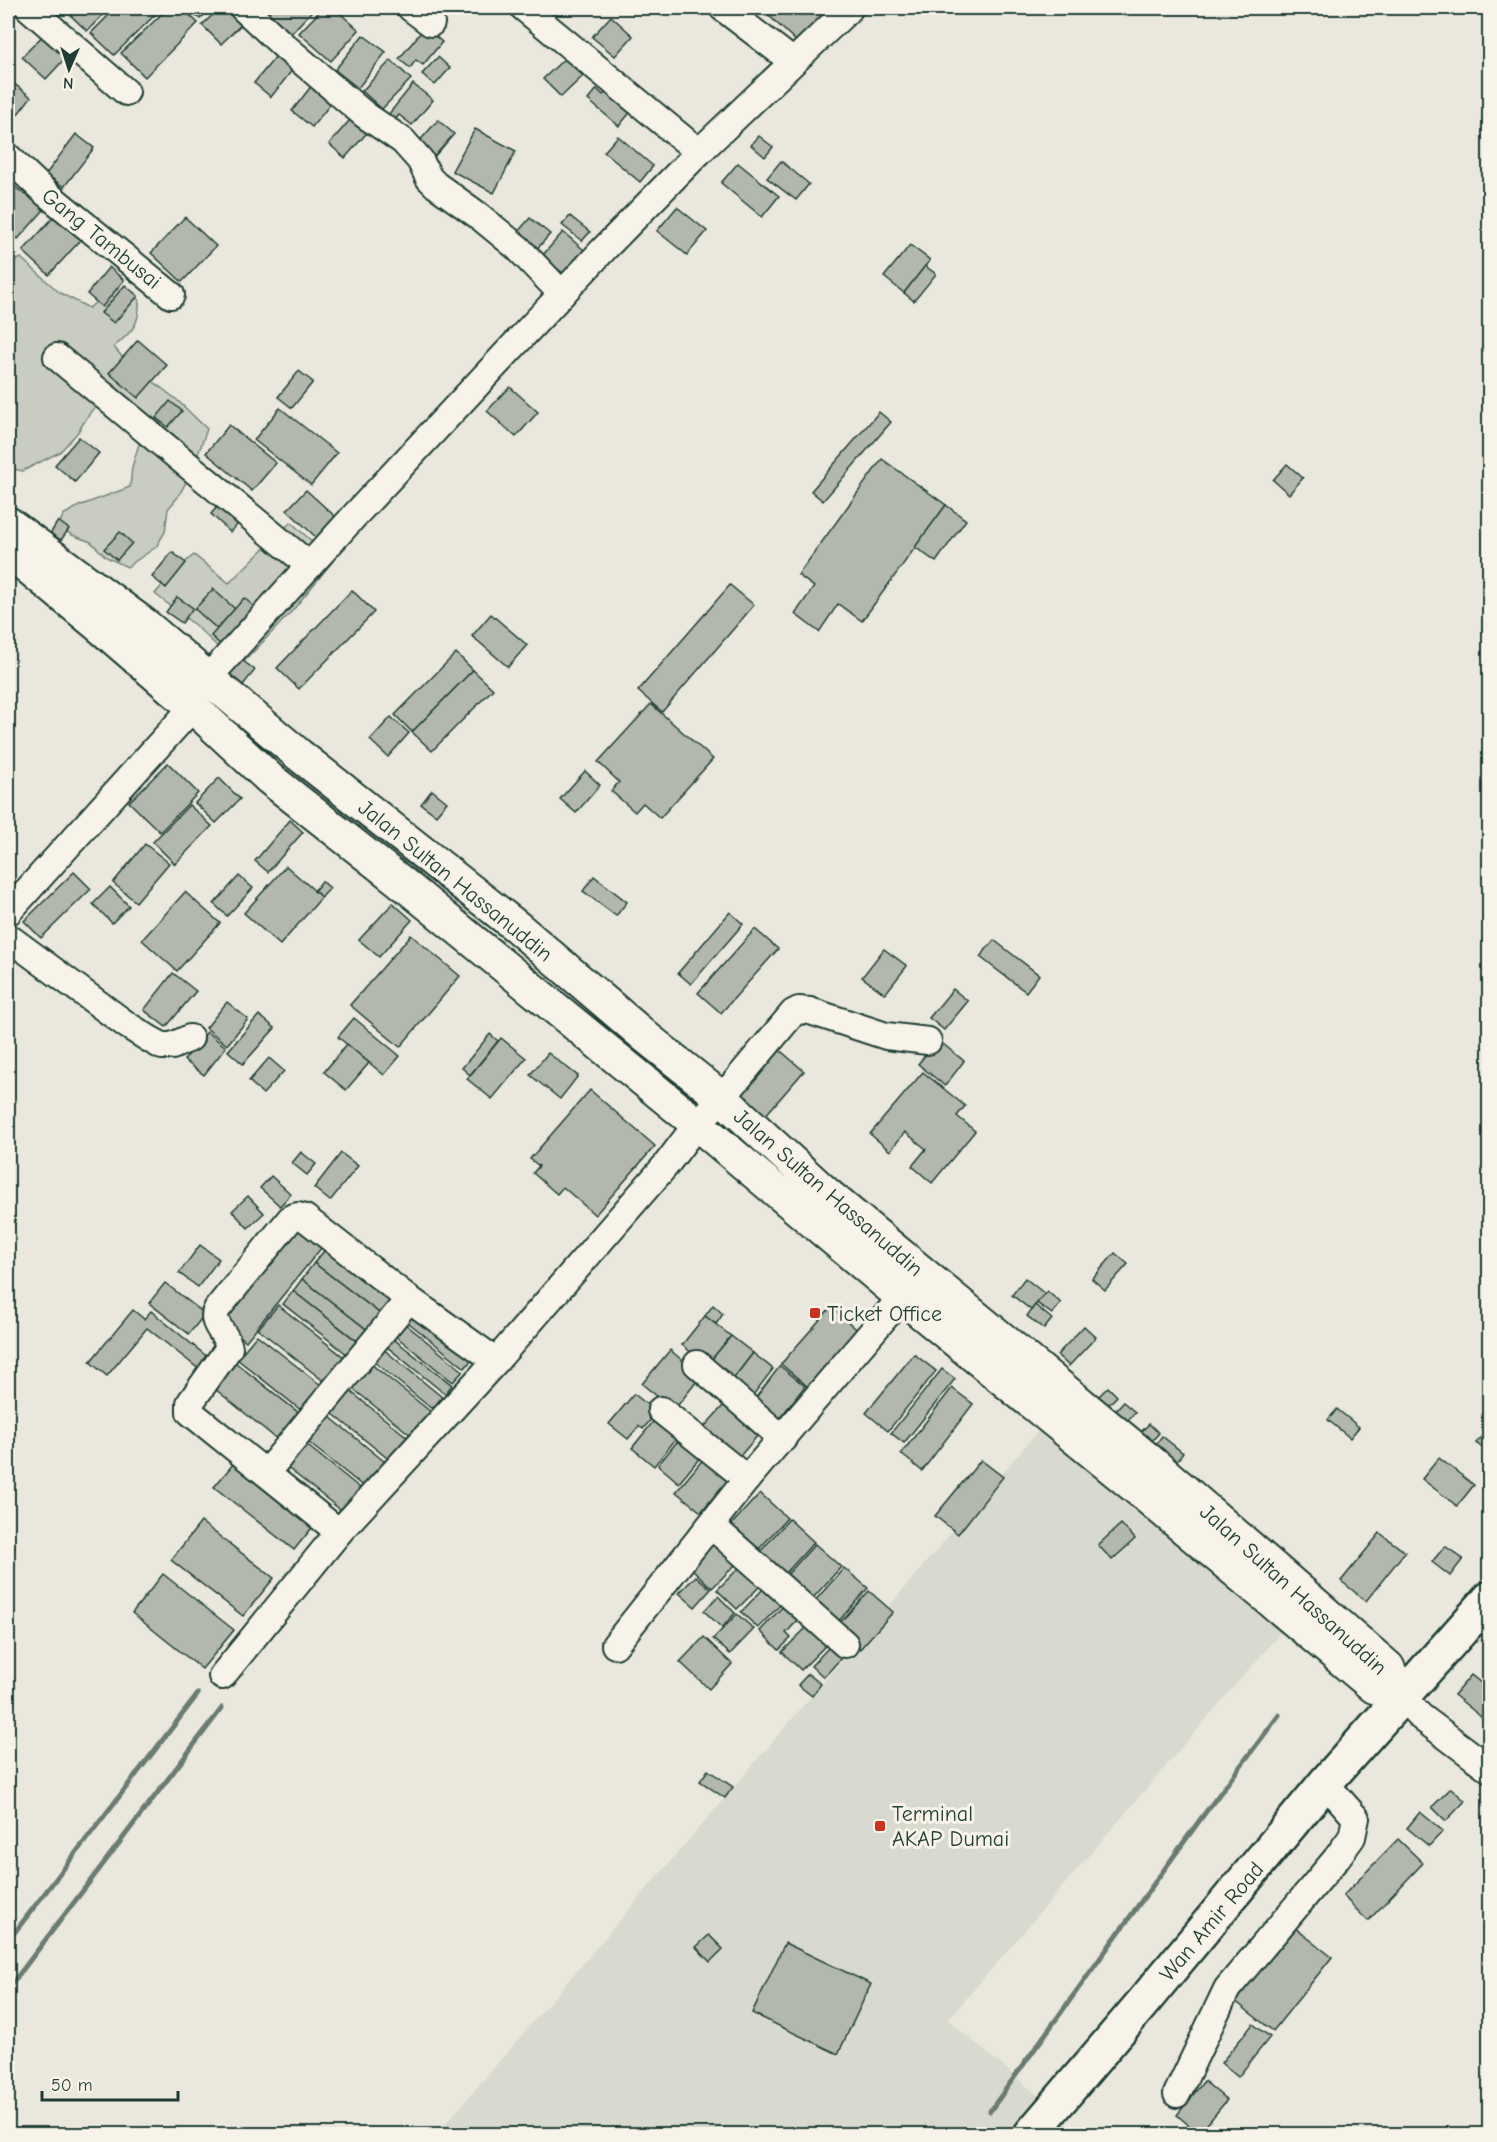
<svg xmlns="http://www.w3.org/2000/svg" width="1497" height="2142" font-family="'Comic Neue',sans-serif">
  <rect width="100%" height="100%" fill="#eae8dd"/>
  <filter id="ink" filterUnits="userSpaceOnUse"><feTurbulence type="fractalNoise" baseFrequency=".0167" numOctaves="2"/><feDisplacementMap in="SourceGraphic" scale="12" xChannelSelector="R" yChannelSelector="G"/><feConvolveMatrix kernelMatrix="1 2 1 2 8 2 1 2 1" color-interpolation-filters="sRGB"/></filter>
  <g filter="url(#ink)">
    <!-- built -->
    <path fill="#d9dacf" d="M1046,1422L1287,1625L948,2020L1068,2121L1058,2134H437Z"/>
    <!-- green -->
    <g fill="#c8ccc1" stroke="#74847a" stroke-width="1.5">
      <path d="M21,258L60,293L89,308L110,290L127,289L139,300C140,326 132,331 114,347L123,358L177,400L207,429L192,471L178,497L168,509L165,532L156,547L127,567L106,557L91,542L72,535L59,526L63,515L79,506L130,487L132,467L139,444V437L104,403L92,410L77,433L60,452L23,471L8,468V270L13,262Z"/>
      <path d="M291,522L333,561L293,610L239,667L196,626L155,594L174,571L194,555L229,583Z"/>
    </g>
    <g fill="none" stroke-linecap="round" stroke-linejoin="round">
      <!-- stream -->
      <g stroke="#6a7c72" stroke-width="5">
        <path d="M8,1941L198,1694"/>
        <path d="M8,1989L222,1708"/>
        <path d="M990,2111L1202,1817L1279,1715"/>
      </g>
    </g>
    <!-- building -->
    <g fill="#b2b8ae" stroke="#1f3d34" stroke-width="1.5">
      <path d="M68,8H110L87,31L65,10Z"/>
      <path d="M116,8H162L114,55L91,33Z"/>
      <path d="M168,8H182L198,23L145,77L121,53Z"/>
      <path d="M187,8H211L200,19Z"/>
      <path d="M220,8H234L246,20L221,44L202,25Z"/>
      <path d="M273,8H306L311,12L285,40L262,18Z"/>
      <path d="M323,8H334L359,30L331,61L299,33Z"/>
      <path d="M769,8H824L827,11L798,43L765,12Z"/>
      <path d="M611,16L633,36L615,56L592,37Z"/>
      <path d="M425,27L442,42L423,65L416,60L410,68L399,59Z"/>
      <path d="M48,30L71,52L46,79L22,57Z"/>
      <path d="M363,35L386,52L358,88L335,70Z"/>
      <path d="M277,55L294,68L271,97L254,83Z"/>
      <path d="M438,57L450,68L435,85L422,74Z"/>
      <path d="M565,58L583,76L561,97L543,79Z"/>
      <path d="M391,60L411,79L382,109L362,91Z"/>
      <path d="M8,79L31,97L8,127Z"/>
      <path d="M316,80L337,96L312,127L292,111Z"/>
      <path d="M413,84L433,100L412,125L399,115L395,120L388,115Z"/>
      <path d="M597,89L603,95L609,89L633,109L619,126L588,100Z"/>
      <path d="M356,113L372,127L345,158L329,144Z"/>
      <path d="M438,120L454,134L433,158L417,144Z"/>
      <path d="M475,129L516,151L494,193L452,171Z"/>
      <path d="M76,134L94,148L64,187L46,174Z"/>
      <path d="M618,136L653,166L640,182L604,152Z"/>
      <path d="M759,136L773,147L765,157L751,145Z"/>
      <path d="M781,161L809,184L796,200L767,178Z"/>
      <path d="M738,163L779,196L762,217L721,183Z"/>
      <path d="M13,185L25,195L32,188L50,203L18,239L8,230V191Z"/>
      <path d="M677,207L707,231L687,255L657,231Z"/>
      <path d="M60,210L86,234L49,275L23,251Z"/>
      <path d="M570,216L590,232L582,241L562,225Z"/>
      <path d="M185,217L216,246L182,282L151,253Z"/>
      <path d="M530,218L550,234L537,249L517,233Z"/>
      <path d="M563,232L584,250L564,274L542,256Z"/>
      <path d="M910,245L930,260L904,293L884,277Z"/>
      <path d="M925,266L936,274L914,301L904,293Z"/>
      <path d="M109,267L124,280L102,307L87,294Z"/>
      <path d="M125,285L138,296L114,323L101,313Z"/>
      <path d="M138,340L167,365L138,398L109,373Z"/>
      <path d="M299,371L313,382L292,408L278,397Z"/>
      <path d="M510,387L538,412L516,437L487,411Z"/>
      <path d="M170,401L182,411L168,427L156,418Z"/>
      <path d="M280,408L337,453L311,485L254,440Z"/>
      <path d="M879,412L891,422L823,501L811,491Z"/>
      <path d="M229,425L276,463L252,491L206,453Z"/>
      <path d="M79,437L99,453L75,482L55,465Z"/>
      <path d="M882,459L946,505L862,621L838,604L819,632L795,614L814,587L798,575Z"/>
      <path d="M1287,464L1303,478L1289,494L1273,480Z"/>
      <path d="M306,490L338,519L319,540L287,510Z"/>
      <path d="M222,501L242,520L230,532L211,514Z"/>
      <path d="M946,505L966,520L936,562L915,547Z"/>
      <path d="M58,521L69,529L61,540L50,534Z"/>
      <path d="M120,532L132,543L117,560L104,549Z"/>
      <path d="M172,552L186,563L166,588L152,577Z"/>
      <path d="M730,585L754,605L662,712L638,691Z"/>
      <path d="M213,589L235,609L217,629L195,609Z"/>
      <path d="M352,590L374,612L299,689L277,668Z"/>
      <path d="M177,597L193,608L182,623L166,612Z"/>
      <path d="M244,598L256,608L222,646L211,636Z"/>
      <path d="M491,614L527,645L508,667L472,636Z"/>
      <path d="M456,653L473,670L412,732L395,715Z"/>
      <path d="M235,655L255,670L243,685L223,670Z"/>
      <path d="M473,670L493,689L432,751L412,732Z"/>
      <path d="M651,704L713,759L660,818L643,803L635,812L611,791L619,782L598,762Z"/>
      <path d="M391,717L409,733L388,757L370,740Z"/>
      <path d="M168,763L198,793L160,832L129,802Z"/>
      <path d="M585,771L600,785L576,813L560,799Z"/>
      <path d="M219,778L240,799L216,823L195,803Z"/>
      <path d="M432,790L447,802L436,815L421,804Z"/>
      <path d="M189,805L212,826L175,864L153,842Z"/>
      <path d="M290,820L303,832L268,872L255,861Z"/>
      <path d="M145,844L169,863L136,902L113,883Z"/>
      <path d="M286,866L322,897L280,945L244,913Z"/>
      <path d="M74,872L91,889L41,938L24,921Z"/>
      <path d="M239,876L253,888L227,916L214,904Z"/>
      <path d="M594,876L627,902L616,916L583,891Z"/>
      <path d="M322,881L330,888L322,897L314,891Z"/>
      <path d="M110,887L129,906L112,923L93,904Z"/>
      <path d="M185,892L220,923L177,971L142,940Z"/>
      <path d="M393,903L412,920L379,957L359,940Z"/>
      <path d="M730,912L743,924L691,984L678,973Z"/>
      <path d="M755,929L778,949L721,1013L698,993Z"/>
      <path d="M411,935L460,976L400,1047L350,1005Z"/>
      <path d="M994,940L1039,975L1026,992L980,957Z"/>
      <path d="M884,949L907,966L885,994L862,977Z"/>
      <path d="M173,973L196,991L166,1027L144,1010Z"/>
      <path d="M953,989L968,1001L944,1030L929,1018Z"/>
      <path d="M227,1002L248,1019L227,1045L206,1028Z"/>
      <path d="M259,1015L275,1028L243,1064L228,1051Z"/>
      <path d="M354,1018L400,1056L384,1075L338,1037Z"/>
      <path d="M207,1032L226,1047L204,1075L184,1060Z"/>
      <path d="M490,1034L498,1041L470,1075L462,1068Z"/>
      <path d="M501,1038L526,1058L492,1099L467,1079Z"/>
      <path d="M938,1040L964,1061L945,1086L918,1064Z"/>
      <path d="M347,1044L369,1063L346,1090L324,1072Z"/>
      <path d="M775,1046L804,1071L764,1117L735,1092Z"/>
      <path d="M548,1053L578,1076L560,1099L530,1075Z"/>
      <path d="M269,1058L284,1071L263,1094L249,1081Z"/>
      <path d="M923,1072L965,1106L957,1116L975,1131L932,1183L912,1166L926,1149L905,1132L890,1151L870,1134Z"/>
      <path d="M590,1090L655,1146L595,1215L563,1187L557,1194L533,1173L539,1166L530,1159Z"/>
      <path d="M301,1152L316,1164L307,1175L292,1163Z"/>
      <path d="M341,1153L358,1166L330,1201L314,1188Z"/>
      <path d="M271,1176L291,1194L280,1206L260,1188Z"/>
      <path d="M248,1196L264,1213L248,1228L232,1211Z"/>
      <path d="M294,1226L322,1247L246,1341L219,1319Z"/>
      <path d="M330,1244L398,1297L383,1316L314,1263Z"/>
      <path d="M200,1245L219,1259L198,1287L179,1273Z"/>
      <path d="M1115,1253L1128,1264L1105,1290L1092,1279Z"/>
      <path d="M314,1263L383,1316L370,1332L302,1279Z"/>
      <path d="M1025,1278L1045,1294L1031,1310L1012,1295Z"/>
      <path d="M302,1279L370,1332L361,1344L293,1291Z"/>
      <path d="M165,1283L205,1314L189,1334L149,1303Z"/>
      <path d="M293,1291L358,1342L348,1355L283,1304Z"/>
      <path d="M1047,1291L1061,1303L1052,1314L1037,1303Z"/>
      <path d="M278,1305L345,1358L326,1383L258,1329Z"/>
      <path d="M407,1305L473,1358L465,1368L399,1315Z"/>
      <path d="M713,1305L723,1314L716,1324L705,1316Z"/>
      <path d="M1035,1305L1052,1319L1044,1329L1027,1316Z"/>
      <path d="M831,1307L862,1334L813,1391L781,1364Z"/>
      <path d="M133,1310L144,1319L151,1311L210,1359L200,1370L147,1328L107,1376L90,1362Z"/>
      <path d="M705,1316L731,1336L707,1365L682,1345Z"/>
      <path d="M398,1318L463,1371L453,1382L388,1330Z"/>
      <path d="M1084,1326L1096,1337L1069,1366L1057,1355Z"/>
      <path d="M386,1333L452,1385L445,1394L380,1341Z"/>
      <path d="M257,1335L322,1386L302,1411L237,1359Z"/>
      <path d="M731,1336L753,1353L730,1383L707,1365Z"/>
      <path d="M377,1344L442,1397L432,1409L367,1356Z"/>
      <path d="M670,1350L701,1376L674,1410L642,1384Z"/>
      <path d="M753,1353L773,1369L750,1399L730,1383Z"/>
      <path d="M914,1354L936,1371L888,1431L866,1413Z"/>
      <path d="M366,1360L431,1412L412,1436L347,1384Z"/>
      <path d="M236,1363L299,1413L278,1440L215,1389Z"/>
      <path d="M780,1366L805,1386L776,1423L751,1404Z"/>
      <path d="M942,1369L955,1379L904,1443L891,1433Z"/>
      <path d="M345,1387L411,1440L392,1462L327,1409Z"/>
      <path d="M1108,1387L1117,1396L1103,1411L1093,1402Z"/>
      <path d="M952,1388L973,1404L922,1471L901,1454Z"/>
      <path d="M634,1394L657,1412L643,1429L639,1426L628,1439L609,1424Z"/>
      <path d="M730,1398L765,1427L734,1463L699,1433Z"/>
      <path d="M1123,1402L1135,1412L1124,1425L1111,1415Z"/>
      <path d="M1337,1409L1359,1427L1350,1438L1328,1420Z"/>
      <path d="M325,1413L390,1466L369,1491L304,1439Z"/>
      <path d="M657,1417L679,1435L654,1466L632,1448Z"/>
      <path d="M1149,1424L1159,1433L1149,1444L1139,1434Z"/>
      <path d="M1490,1427V1453L1476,1443Z"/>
      <path d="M1162,1436L1183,1453L1174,1465L1153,1448Z"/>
      <path d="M681,1437L702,1455L679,1483L658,1465Z"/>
      <path d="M303,1442L365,1492L347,1515L284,1465Z"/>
      <path d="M705,1457L730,1477L701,1512L676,1492Z"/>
      <path d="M1439,1458L1474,1485L1457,1506L1422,1479Z"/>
      <path d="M981,1460L1003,1477L958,1534L935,1516Z"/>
      <path d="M235,1462L315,1524L294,1550L214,1487Z"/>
      <path d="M760,1493L787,1518L759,1549L731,1525Z"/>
      <path d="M789,1519L814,1542L785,1574L760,1552Z"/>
      <path d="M201,1522L274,1578L243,1616L171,1560Z"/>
      <path d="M1121,1524L1135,1539L1112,1560L1098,1545Z"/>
      <path d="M1380,1533L1405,1552L1366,1601L1341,1581Z"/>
      <path d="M716,1540L738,1562L712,1588L690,1567Z"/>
      <path d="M815,1544L841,1567L812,1599L786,1576Z"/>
      <path d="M1445,1546L1463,1559L1450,1576L1432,1562Z"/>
      <path d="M743,1564L763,1583L737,1609L717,1590Z"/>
      <path d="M844,1568L868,1588L836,1624L813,1603Z"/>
      <path d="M163,1574L234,1630L202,1669L132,1613Z"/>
      <path d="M696,1576L711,1589L695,1607L679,1593Z"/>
      <path d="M765,1587L782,1603L758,1628L741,1612Z"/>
      <path d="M869,1591L893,1612L860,1649L836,1627Z"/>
      <path d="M718,1596L735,1613L722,1628L704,1611Z"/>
      <path d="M784,1605L799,1619L786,1633L791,1638L779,1650L760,1631Z"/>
      <path d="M737,1614L754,1629L730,1654L713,1639Z"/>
      <path d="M808,1626L827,1644L801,1670L782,1652Z"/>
      <path d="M704,1637L732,1664L709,1689L680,1662Z"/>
      <path d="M830,1646L842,1657L824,1677L811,1666Z"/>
      <path d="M808,1674L821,1684L812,1696L798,1685Z"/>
      <path d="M1471,1675L1486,1687L1490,1683V1724L1454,1695Z"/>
      <path d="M708,1770L733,1787L725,1798L700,1781Z"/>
      <path d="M1451,1788L1465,1801L1446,1821L1432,1807Z"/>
      <path d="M1420,1812L1443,1831L1429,1846L1407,1828Z"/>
      <path d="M1398,1839L1423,1863L1368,1921L1343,1896Z"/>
      <path d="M1294,1927L1332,1957L1273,2031L1235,2001Z"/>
      <path d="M709,1935L723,1949L710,1962L696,1947Z"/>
      <path d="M785,1943L871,1984L838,2054L752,2013Z"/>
      <path d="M1253,2024L1270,2037L1238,2077L1221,2063Z"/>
      <path d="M1204,2081L1227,2100L1199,2134L1177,2115Z"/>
    </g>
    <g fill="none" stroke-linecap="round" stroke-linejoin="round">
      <!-- minor casing -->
      <g stroke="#1f3d34" stroke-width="30">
        <g id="minor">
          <path d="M29,8L126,92"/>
          <path d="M243,8L284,46L365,115L403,141L420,160L429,178L436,185L479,216L518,248L562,294"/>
          <path d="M411,8L431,23"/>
          <path d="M524,8L699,152"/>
          <path d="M723,8L792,61"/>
          <path d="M8,157L47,194L171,295"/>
          <path d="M57,357L309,565"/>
          <path d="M207,679L357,513L604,249L699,152L850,8"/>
          <path d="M8,912L193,707"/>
          <path d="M8,937L127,1025L151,1040L162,1046H172L190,1038"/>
          <path d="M697,1364L783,1439"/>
          <path d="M661,1410L747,1479"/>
          <path d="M266,1473L409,1299"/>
          <path d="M711,1525L845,1644"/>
          <path d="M339,1532L190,1412V1403L229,1348C228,1334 209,1324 217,1309L291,1218L298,1216L305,1218L409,1299L496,1361"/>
          <path d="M615,1645L747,1479L902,1297"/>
          <path d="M222,1676L339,1532L496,1361L666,1165L697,1124L722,1098L793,1013L799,1010L810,1011L886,1036L928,1041"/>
          <path d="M1401,1696L1421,1717L1490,1769"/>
          <path d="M1177,2094L1227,1989L1336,1859L1352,1837L1356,1818L1325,1783"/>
        </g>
      </g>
      <!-- major casing -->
      <g stroke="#1f3d34" stroke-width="36">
        <path id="major" d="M8,523L144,624L299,755L517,927L647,1038L722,1098L827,1194L1154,1464L1388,1667L1401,1696L1374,1687L1136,1488L902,1297L697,1124L401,882L269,778L193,707L99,626L8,551"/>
      </g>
      <!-- highway casing -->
      <g stroke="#1f3d34" stroke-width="38">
        <path id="highway" d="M1031,2134L1145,2000L1325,1783L1490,1598"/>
      </g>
      <!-- minor -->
      <use href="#minor" stroke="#f7f3e8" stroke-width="26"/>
      <!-- major -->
      <use href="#major" stroke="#f7f3e8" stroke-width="32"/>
      <!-- highway -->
      <use href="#highway" stroke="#f7f3e8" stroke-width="33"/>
    </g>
  </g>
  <!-- markers -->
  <g fill="#c8321e" stroke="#f7f3e8" stroke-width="2">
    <rect x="809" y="1307" width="12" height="12" rx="3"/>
    <rect x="874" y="1820" width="12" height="12" rx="3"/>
  </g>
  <g text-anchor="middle" stroke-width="6" stroke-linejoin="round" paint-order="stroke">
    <!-- street labels -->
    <g font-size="22" fill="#1f3d34" stroke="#f7f3e8">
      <text transform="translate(102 238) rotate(39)" y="8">Gang Tambusai</text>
      <text transform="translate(456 880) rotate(39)" y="8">Jalan Sultan Hassanuddin</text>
      <text transform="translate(829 1192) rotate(41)" y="8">Jalan Sultan Hassanuddin</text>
      <text transform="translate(1294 1589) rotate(42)" y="8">Jalan Sultan Hassanuddin</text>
      <text transform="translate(1211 1921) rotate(-50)" y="8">Wan Amir Road</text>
    </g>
    <!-- poi labels -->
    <g font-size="22" fill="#1f3d34" stroke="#f7f3e8" text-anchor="start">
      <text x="827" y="1321">Ticket Office</text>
      <text x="892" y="1821">Terminal<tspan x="892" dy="25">AKAP Dumai</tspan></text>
    </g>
  </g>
  <!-- margin -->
  <rect width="1497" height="2142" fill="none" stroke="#f7f3e8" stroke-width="30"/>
  <rect x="15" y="15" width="1467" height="2112" fill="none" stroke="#1f3d34" stroke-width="2" filter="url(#ink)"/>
  <!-- north arrow -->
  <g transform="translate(69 69) rotate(183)" stroke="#f7f3e8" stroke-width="4.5" paint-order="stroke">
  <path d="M0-4.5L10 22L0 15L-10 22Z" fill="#1f3d34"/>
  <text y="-9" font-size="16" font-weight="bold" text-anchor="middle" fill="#1f3d34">N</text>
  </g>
  <!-- scale -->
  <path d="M42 2091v9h136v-9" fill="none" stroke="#1f3d34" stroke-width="3"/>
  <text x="51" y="2091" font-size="18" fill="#1f3d34" stroke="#f7f3e8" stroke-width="4.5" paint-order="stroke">50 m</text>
</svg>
